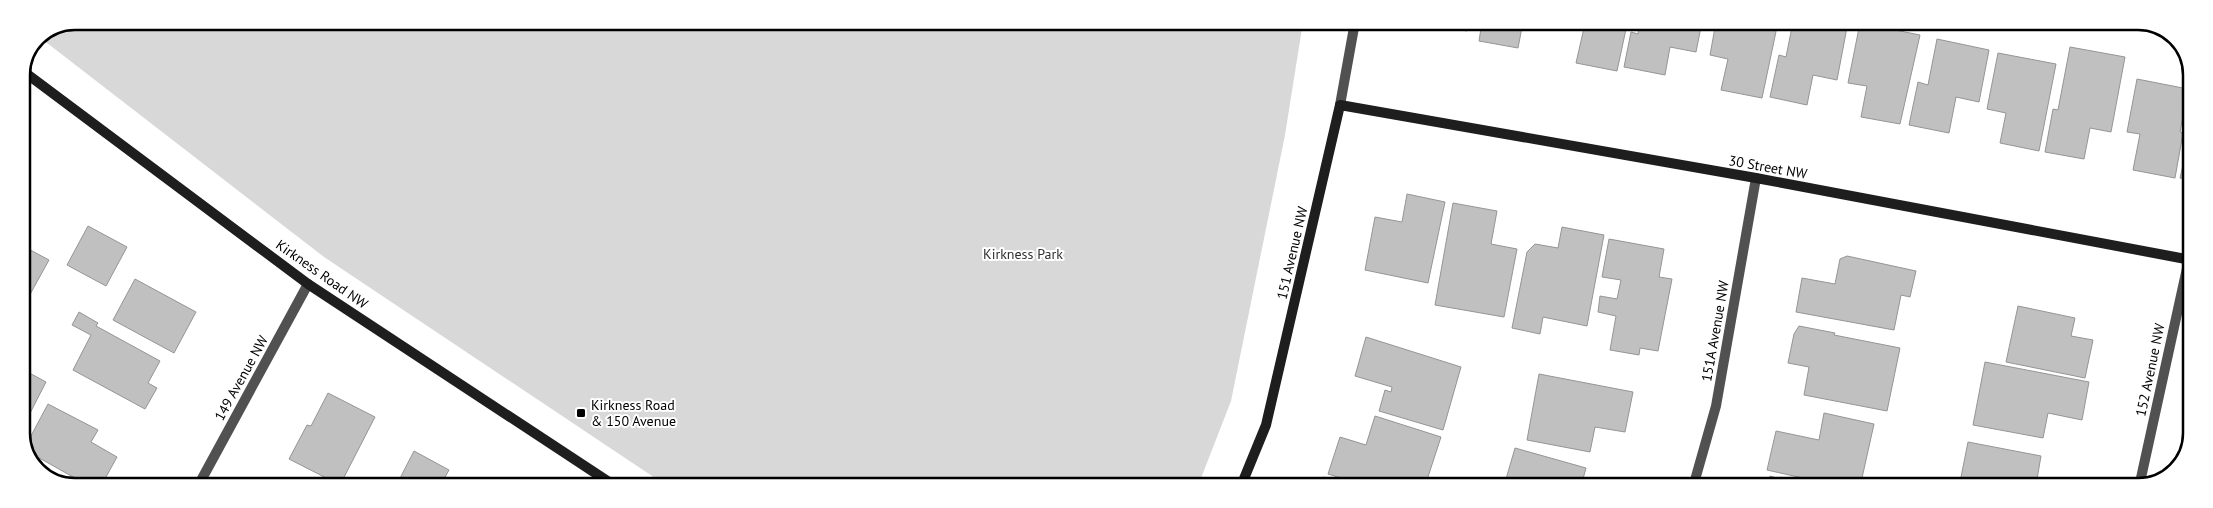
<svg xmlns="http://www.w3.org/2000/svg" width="2213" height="508" font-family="'PT Sans',sans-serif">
  <rect width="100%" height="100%" fill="#fff"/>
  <!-- green -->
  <path fill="#d8d8d8" d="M75,21L1303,22L1285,135L1231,401L1198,486H667L324,257L38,36Z"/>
  <!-- building -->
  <g fill="#c0c0c0" stroke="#959595">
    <path d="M1421,22H1469L1467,31Z"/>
    <path d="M1482,22H1523L1518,48L1479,41Z"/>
    <path d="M1558,22H1621L1619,27L1626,29L1617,71L1576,63L1584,28Z"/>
    <path d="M1640,22H1702L1696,52L1670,47L1665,75L1624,67L1631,32L1638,34Z"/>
    <path d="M1716,22H1778L1762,98L1721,90L1728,59L1710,55Z"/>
    <path d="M1793,22H1848L1837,80L1813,75L1807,105L1770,97L1779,55L1786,57Z"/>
    <path d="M1860,23L1920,35L1900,124L1861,117L1867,86L1848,83Z"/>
    <path d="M1937,39L1989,50L1979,102L1956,97L1949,133L1909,125L1918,82L1928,85Z"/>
    <path d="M2070,47L2125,57L2111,132L2090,128L2084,159L2045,152L2053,109L2058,110Z"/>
    <path d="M1998,53L2056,64L2039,151L2000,143L2006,113L1987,109Z"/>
    <path d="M2137,79L2188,89L2180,132L2183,133L2175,178L2133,170L2140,134L2127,132Z"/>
    <path d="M2191,131V181L2180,178Z"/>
    <path d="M1407,194L1445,202L1428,283L1365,270L1375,217L1402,222Z"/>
    <path d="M1453,203L1497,211L1491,244L1517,249L1504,317L1435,305Z"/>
    <path d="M88,226L127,247L106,286L67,265Z"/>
    <path d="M1562,227L1604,235L1587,326L1543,317L1540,334L1512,328L1527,252L1535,244L1558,248Z"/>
    <path d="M1609,239L1664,249L1659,277L1672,279L1658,351L1640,348L1639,355L1610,350L1616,316L1598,312L1600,296L1617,299L1621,280L1602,277Z"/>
    <path d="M21,245L49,260L28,298L22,295Z"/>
    <path d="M1847,256L1916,271L1910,297L1901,295L1894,330L1796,312L1802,278L1835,284L1840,259Z"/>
    <path d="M135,279L196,312L174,353L113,320Z"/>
    <path d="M2018,306L2075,318L2071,336L2093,340L2085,378L2006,362Z"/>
    <path d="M79,312L98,323L96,326L160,361L148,383L157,388L145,409L73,370L91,335L72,325Z"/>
    <path d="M1799,326L1835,333L1834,335L1900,348L1887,411L1804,395L1809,367L1788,363L1794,334Z"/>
    <path d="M1366,337L1461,367L1443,430L1379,411L1385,390L1391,392L1392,387L1355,376Z"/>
    <path d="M1985,362L2089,382L2082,420L2048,413L2043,438L1973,425Z"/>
    <path d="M22,369L46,382L27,419L22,416Z"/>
    <path d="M1539,374L1633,392L1625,432L1595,427L1590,452L1527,440Z"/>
    <path d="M328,393L375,417L340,485L289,459L307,425L311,426Z"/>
    <path d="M48,404L98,430L91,442L117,457L101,486H89L27,451L25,447Z"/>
    <path d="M1824,413L1874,424L1860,487H1843L1767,470L1776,431L1819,440Z"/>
    <path d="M1375,416L1441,437L1425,486H1368L1328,474L1340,437L1366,445Z"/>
    <path d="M1968,442L2041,456L2037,479L2066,485V487H1959Z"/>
    <path d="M1515,448L1586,468L1581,486H1504Z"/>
    <path d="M414,451L449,470L440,486H396Z"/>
    <path d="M1770,476L1808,487H1767Z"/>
    <path d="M1323,477L1352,486H1320Z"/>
    <path d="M275,480L287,486H272Z"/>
  </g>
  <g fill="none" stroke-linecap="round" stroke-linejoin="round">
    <!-- street -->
    <g stroke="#515151" stroke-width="10">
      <path d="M1340,105L1355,22"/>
      <path d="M198,486L308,284"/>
      <path d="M1693,487L1716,406L1756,178"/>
      <path d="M2139,487L2189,259"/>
    </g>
    <!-- secondary -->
    <g stroke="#1e1e1e" stroke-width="10">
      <path d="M23,71L308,284L615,486"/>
      <path d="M1241,486L1266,425L1340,105L1756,178L2191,260"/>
    </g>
  </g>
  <!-- markers -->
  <rect fill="#000" stroke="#fff" stroke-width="2" x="576" y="408" width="10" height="10" rx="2.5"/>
  <g text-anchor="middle" stroke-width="4" stroke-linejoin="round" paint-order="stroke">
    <!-- street labels -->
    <g font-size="14" fill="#000" stroke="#fff">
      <text transform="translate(1768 167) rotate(10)" y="5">30 Street NW</text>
      <text transform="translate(1292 253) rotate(-77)" y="5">151 Avenue NW</text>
      <text transform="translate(322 274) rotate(35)" y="5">Kirkness Road NW</text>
      <text transform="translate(1715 331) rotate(-80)" y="5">151A Avenue NW</text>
      <text transform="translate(2150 370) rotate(-78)" y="5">152 Avenue NW</text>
      <text transform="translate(241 378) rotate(-61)" y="5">149 Avenue NW</text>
    </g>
    <!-- park labels -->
    <g font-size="14" fill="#2f2f2f" stroke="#fff">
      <text x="1023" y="259">Kirkness Park</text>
    </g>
    <!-- poi labels -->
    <g font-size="14" fill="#000" stroke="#fff" text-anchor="start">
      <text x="591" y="410">Kirkness Road<tspan x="591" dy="16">&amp; 150 Avenue</tspan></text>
    </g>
  </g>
  <!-- crop -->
  <path d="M0 0H2213V508H0ZM75 30H2138A45 45 0 0 1 2183 75V433A45 45 0 0 1 2138 478H75A45 45 0 0 1 30 433V75A45 45 0 0 1 75 30Z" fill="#fff" fill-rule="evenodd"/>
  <path fill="none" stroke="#000" stroke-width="2.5" d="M75 30H2138A45 45 0 0 1 2183 75V433A45 45 0 0 1 2138 478H75A45 45 0 0 1 30 433V75A45 45 0 0 1 75 30Z"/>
</svg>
